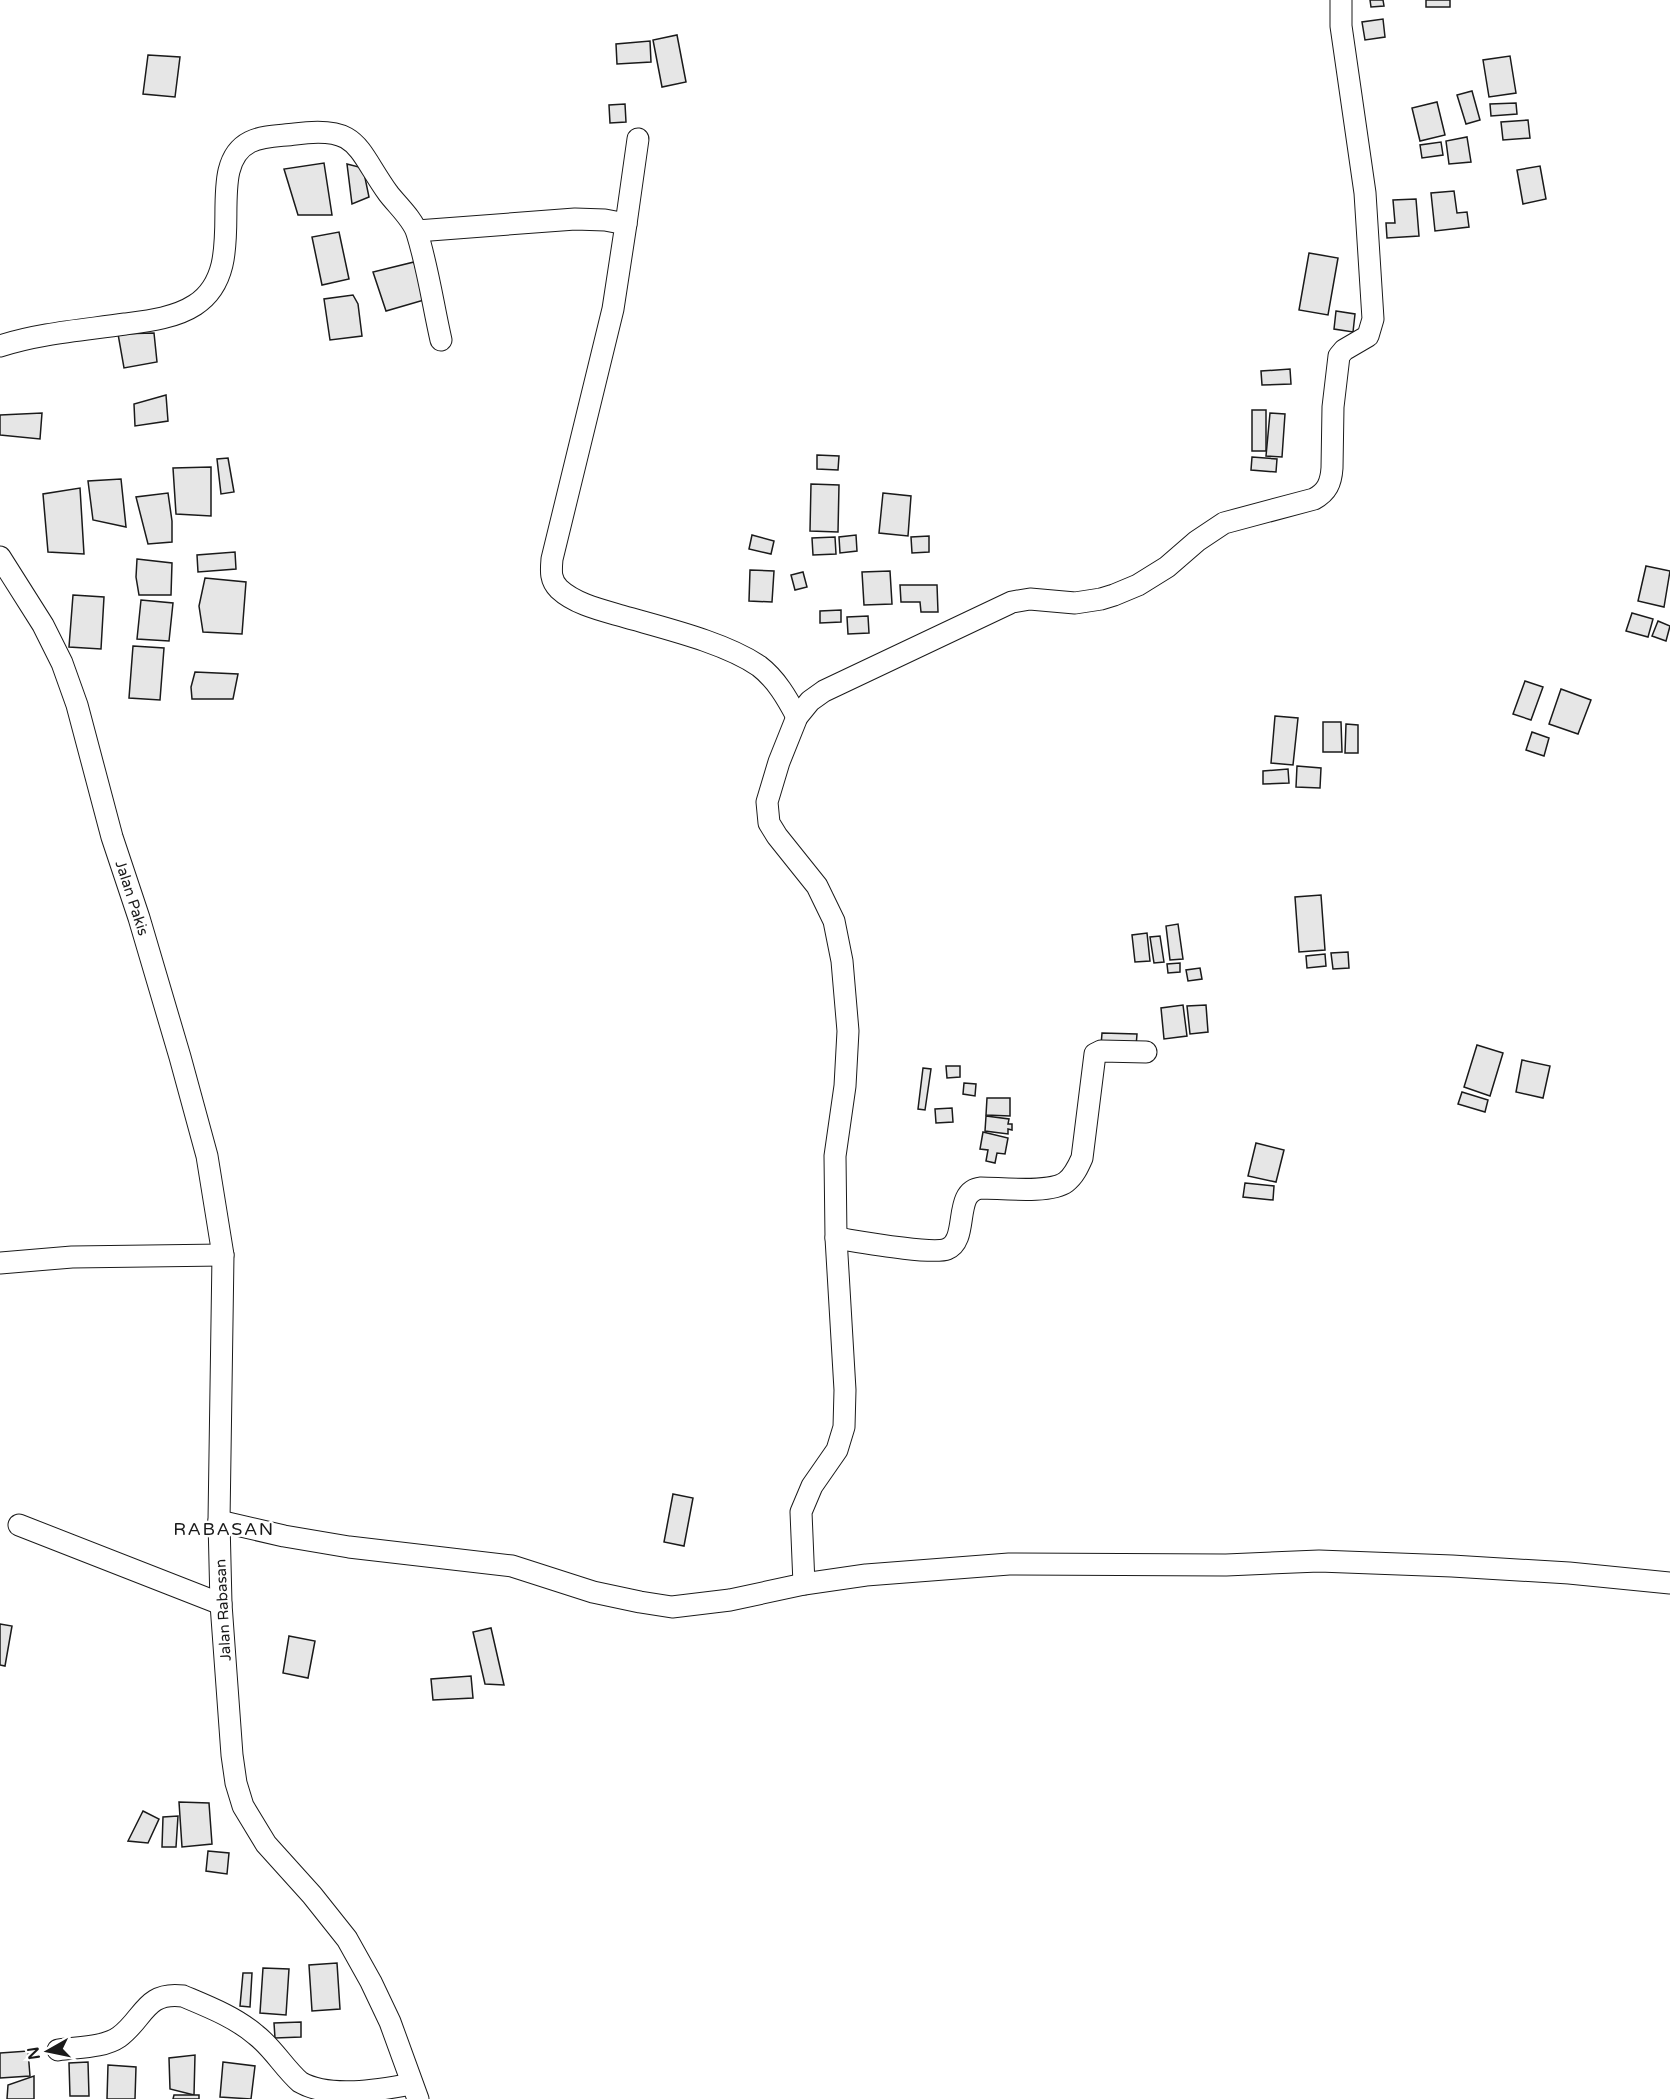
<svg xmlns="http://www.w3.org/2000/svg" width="1670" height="2099" font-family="'Varela Round',sans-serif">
  <rect width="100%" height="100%" fill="#fff"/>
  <!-- building -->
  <g fill="#e6e6e6" stroke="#1a1a1a" stroke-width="1.5">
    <path d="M1370,0H1383L1384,6L1371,7Z"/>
    <rect x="1426" y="0" width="24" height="7"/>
    <path d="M1383,19L1385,37L1365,40L1362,22Z"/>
    <path d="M677,35L686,82L662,87L653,40Z"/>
    <path d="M650,41L651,62L617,64L616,44Z"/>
    <path d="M148,55L180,57L175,97L143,94Z"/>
    <path d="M1510,56L1516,93L1489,97L1483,60Z"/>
    <path d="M1472,91L1480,120L1466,124L1457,95Z"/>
    <path d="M1437,102L1445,135L1420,141L1412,108Z"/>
    <path d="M1516,103L1517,114L1491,116L1490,104Z"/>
    <path d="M625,104L626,122L610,123L609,105Z"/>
    <path d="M1528,120L1530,138L1503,140L1501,122Z"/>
    <path d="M1467,137L1471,162L1449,164L1446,141Z"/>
    <path d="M1441,142L1443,155L1422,158L1420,145Z"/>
    <path d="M324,163L332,215H298L284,169Z"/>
    <path d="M347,164L363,168L369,197L352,204Z"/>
    <path d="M1540,166L1546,199L1523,204L1517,170Z"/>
    <path d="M1454,191L1457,213L1467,212L1469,227L1435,231L1431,193Z"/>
    <path d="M1416,199L1419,236L1387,238L1386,223H1395L1393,200Z"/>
    <path d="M339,232L349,279L322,285L312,237Z"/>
    <path d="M1309,253L1338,258L1328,315L1299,310Z"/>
    <path d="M414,262L424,300L386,311L373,272Z"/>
    <path d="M353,295L358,304L362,336L330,340L324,299Z"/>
    <path d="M1336,311L1355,314L1353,332L1334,329Z"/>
    <path d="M154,333L157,362L124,368L118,334Z"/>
    <path d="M1290,369L1291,384L1262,385L1261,371Z"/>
    <path d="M166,395L168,421L135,426L134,404Z"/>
    <rect x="1252" y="410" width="14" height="41"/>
    <path d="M42,413L40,439L0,435V415Z"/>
    <path d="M1270,413L1285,414L1282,457L1266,456Z"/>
    <path d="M817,455L839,456L838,470L817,469Z"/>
    <path d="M1252,457L1277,459L1276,472L1251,470Z"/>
    <path d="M228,458L234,492L221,494L217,459Z"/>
    <path d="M211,467V516L176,514L173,468Z"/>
    <path d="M121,479L126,527L93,520L88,481Z"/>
    <path d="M811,484L839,485L838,532L810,531Z"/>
    <path d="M80,488L84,554L48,552L43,494Z"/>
    <path d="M168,493L172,521V542L148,544L136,497Z"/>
    <path d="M883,493L911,496L908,536L879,533Z"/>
    <path d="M752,535L774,541L771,554L749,549Z"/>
    <path d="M856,535L857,551L840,553L839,537Z"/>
    <path d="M929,536V552L912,553L911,537Z"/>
    <path d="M835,537L836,554L813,555L812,538Z"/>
    <path d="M235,552L236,569L198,572L197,555Z"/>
    <path d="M137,559L172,563L171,595H139L136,577Z"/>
    <path d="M1646,566L1670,571L1664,607L1638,601Z"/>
    <path d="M750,570L774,571L772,602L749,601Z"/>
    <path d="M890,571L892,604L864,605L862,572Z"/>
    <path d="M803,572L807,587L795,590L791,575Z"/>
    <path d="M205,578L246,582L242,634L203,632L199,606Z"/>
    <path d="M900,585H937L938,612H921L920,602H901Z"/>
    <path d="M73,595L104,597L101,649L69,647Z"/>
    <path d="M141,600L173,603L169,641L137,639Z"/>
    <path d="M841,610V622L820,623V611Z"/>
    <path d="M1632,613L1653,619L1648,637L1626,631Z"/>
    <path d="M868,616L869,633L848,634L847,617Z"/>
    <path d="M1658,621L1670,626L1666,641L1652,636Z"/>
    <path d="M133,646L164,648L160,700L129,698Z"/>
    <path d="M195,672L238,674L233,699H192L191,687Z"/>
    <path d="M1525,681L1543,687L1531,720L1513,714Z"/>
    <path d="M1561,689L1591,700L1578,734L1549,724Z"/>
    <path d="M1275,716L1298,718L1293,765L1271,763Z"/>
    <path d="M1323,722H1341L1342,752H1323Z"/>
    <path d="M1346,724L1358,725V753H1345Z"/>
    <path d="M1532,732L1549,738L1544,756L1526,750Z"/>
    <path d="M1297,766L1321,768L1320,788L1296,787Z"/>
    <path d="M1288,769L1289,783L1263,784V771Z"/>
    <path d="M1321,895L1325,950L1299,952L1295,897Z"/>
    <path d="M1178,924L1183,959L1170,960L1166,926Z"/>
    <path d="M1147,933L1150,961L1135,962L1132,935Z"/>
    <path d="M1160,936L1164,962L1154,963L1150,937Z"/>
    <path d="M1348,952L1349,968L1333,969L1331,953Z"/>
    <path d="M1325,954L1326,966L1307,968L1306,956Z"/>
    <path d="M1180,963V972L1168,973L1167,964Z"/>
    <path d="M1200,968L1202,979L1188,981L1186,970Z"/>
    <path d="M1183,1005L1187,1036L1164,1039L1161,1008Z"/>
    <path d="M1206,1005L1208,1032L1190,1034L1187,1006Z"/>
    <path d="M1102,1033L1137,1034L1136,1047L1101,1046Z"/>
    <path d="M1477,1045L1503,1053L1490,1096L1464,1087Z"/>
    <path d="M1522,1060L1550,1066L1543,1098L1516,1092Z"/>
    <path d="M946,1066H960V1077L947,1078Z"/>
    <path d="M923,1068L931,1069L925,1110L918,1109Z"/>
    <path d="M964,1083L976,1084L975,1096L963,1094Z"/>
    <path d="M1462,1092L1488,1100L1485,1112L1458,1104Z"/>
    <path d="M987,1098H1010V1116L986,1115Z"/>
    <path d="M952,1108L953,1122L936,1123L935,1109Z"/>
    <path d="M986,1116L1009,1119L1008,1124H1012V1130L1008,1129V1134L985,1131Z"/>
    <path d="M983,1132L1008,1138L1005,1154L997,1153L995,1163L986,1161L988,1150L980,1149Z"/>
    <path d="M1256,1143L1284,1150L1276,1182L1248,1176Z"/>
    <path d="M1245,1183L1274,1186L1273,1200L1243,1197Z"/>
    <path d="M673,1494L693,1498L684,1546L664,1542Z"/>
    <path d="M0,1624L12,1626L5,1666L0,1665Z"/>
    <path d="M491,1628L504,1685L485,1684L473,1632Z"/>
    <path d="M289,1636L315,1641L308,1678L283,1673Z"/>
    <path d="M471,1676L473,1698L433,1700L431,1679Z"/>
    <path d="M179,1802L209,1803L212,1844L182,1847Z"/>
    <path d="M143,1811L159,1819L148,1843L128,1841Z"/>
    <path d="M178,1816L176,1847H162L163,1817Z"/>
    <path d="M208,1851L229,1853L227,1874L206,1871Z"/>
    <path d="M337,1963L340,2009L312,2011L309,1965Z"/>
    <path d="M263,1968L289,1969L286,2015L260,2013Z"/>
    <path d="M243,1973H252L250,2007L240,2006Z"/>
    <path d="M301,2022V2037L275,2038L274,2023Z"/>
    <path d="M28,2051L30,2076L0,2078V2053Z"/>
    <path d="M195,2055L194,2095L170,2089L169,2058Z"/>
    <path d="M88,2062L89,2096H70L69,2063Z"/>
    <path d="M223,2062L255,2066L251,2099L220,2097Z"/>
    <path d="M108,2065L136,2067L135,2099H107Z"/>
    <path d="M34,2076V2099H7L8,2085Z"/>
    <path d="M174,2095H199V2099H173Z"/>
  </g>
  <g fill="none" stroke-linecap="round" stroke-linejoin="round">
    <!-- minor casing -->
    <g stroke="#1a1a1a" stroke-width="23">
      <g id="minor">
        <path d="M626,224L638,139"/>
        <path d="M417,231L575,219L605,220L626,224L613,309L552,559C551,571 550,580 559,589C575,604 601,610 622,616C663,628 724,642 759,666C776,679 787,698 797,717"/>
        <path d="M0,346C40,333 84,330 125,324C148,321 175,318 195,305C254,267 200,167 250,142C264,135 281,136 295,134C359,125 356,148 388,193C397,205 413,219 417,233C428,268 433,305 441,340"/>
        <path d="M0,557L43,625L62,663L77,705L112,837L139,918L180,1057L207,1156L223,1255L219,1521L221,1604L232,1755L236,1783L243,1806L266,1844L312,1895L347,1939L371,1982L390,2022L418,2099"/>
        <path d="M836,1238C856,1241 932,1255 947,1249C970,1240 952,1191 981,1188C1001,1188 1050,1194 1066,1182C1074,1176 1078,1167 1082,1158L1095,1054L1101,1051L1146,1052"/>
        <path d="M0,1263L72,1257L223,1255"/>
        <path d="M219,1521L284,1536L349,1547L512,1566L593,1592L640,1602L672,1607L730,1600L804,1584L866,1575L1009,1564L1226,1565L1319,1561L1452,1566L1569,1573L1670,1583"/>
        <path d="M19,1525L221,1604"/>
        <path d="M804,1584L801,1512L812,1486L837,1450L844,1427L845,1390L836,1238L835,1156L845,1086L848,1031L842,961L834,921L817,886L777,836L769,823L767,802L779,762L797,717L810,701L824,691L1012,602L1030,599L1075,603L1101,599L1114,595L1138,585L1167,567L1197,541L1224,523L1314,499C1327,492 1331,483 1332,468L1333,407L1339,356L1344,350L1368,336L1373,319L1365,193L1341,26V0"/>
        <path d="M58,2050C77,2047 103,2048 119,2037C144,2019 145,1991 183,1996C209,2007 235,2017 256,2035C273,2048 284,2068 300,2082C329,2099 379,2090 412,2084"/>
      </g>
    </g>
    <!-- minor -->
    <use href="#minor" stroke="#fff" stroke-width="21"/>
  </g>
  <g text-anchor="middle" stroke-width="4.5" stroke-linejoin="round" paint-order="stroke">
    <!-- street labels -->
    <g font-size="15" fill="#1a1a1a" stroke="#fff">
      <text transform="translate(132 898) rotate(72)" y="5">Jalan Pakis</text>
      <text transform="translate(223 1610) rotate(-93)" y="5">Jalan Rabasan</text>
    </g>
    <!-- quarter labels -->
    <g font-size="18" letter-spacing="1.5" fill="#1a1a1a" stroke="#fff">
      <text x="224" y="1535">RABASAN</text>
    </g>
  </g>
  <!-- north arrow -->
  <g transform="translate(48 2051) rotate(261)" stroke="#ffffff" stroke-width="4.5" paint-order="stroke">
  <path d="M0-4.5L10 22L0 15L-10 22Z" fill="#1a1a1a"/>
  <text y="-9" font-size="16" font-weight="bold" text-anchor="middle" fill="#1a1a1a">N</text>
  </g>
</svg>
